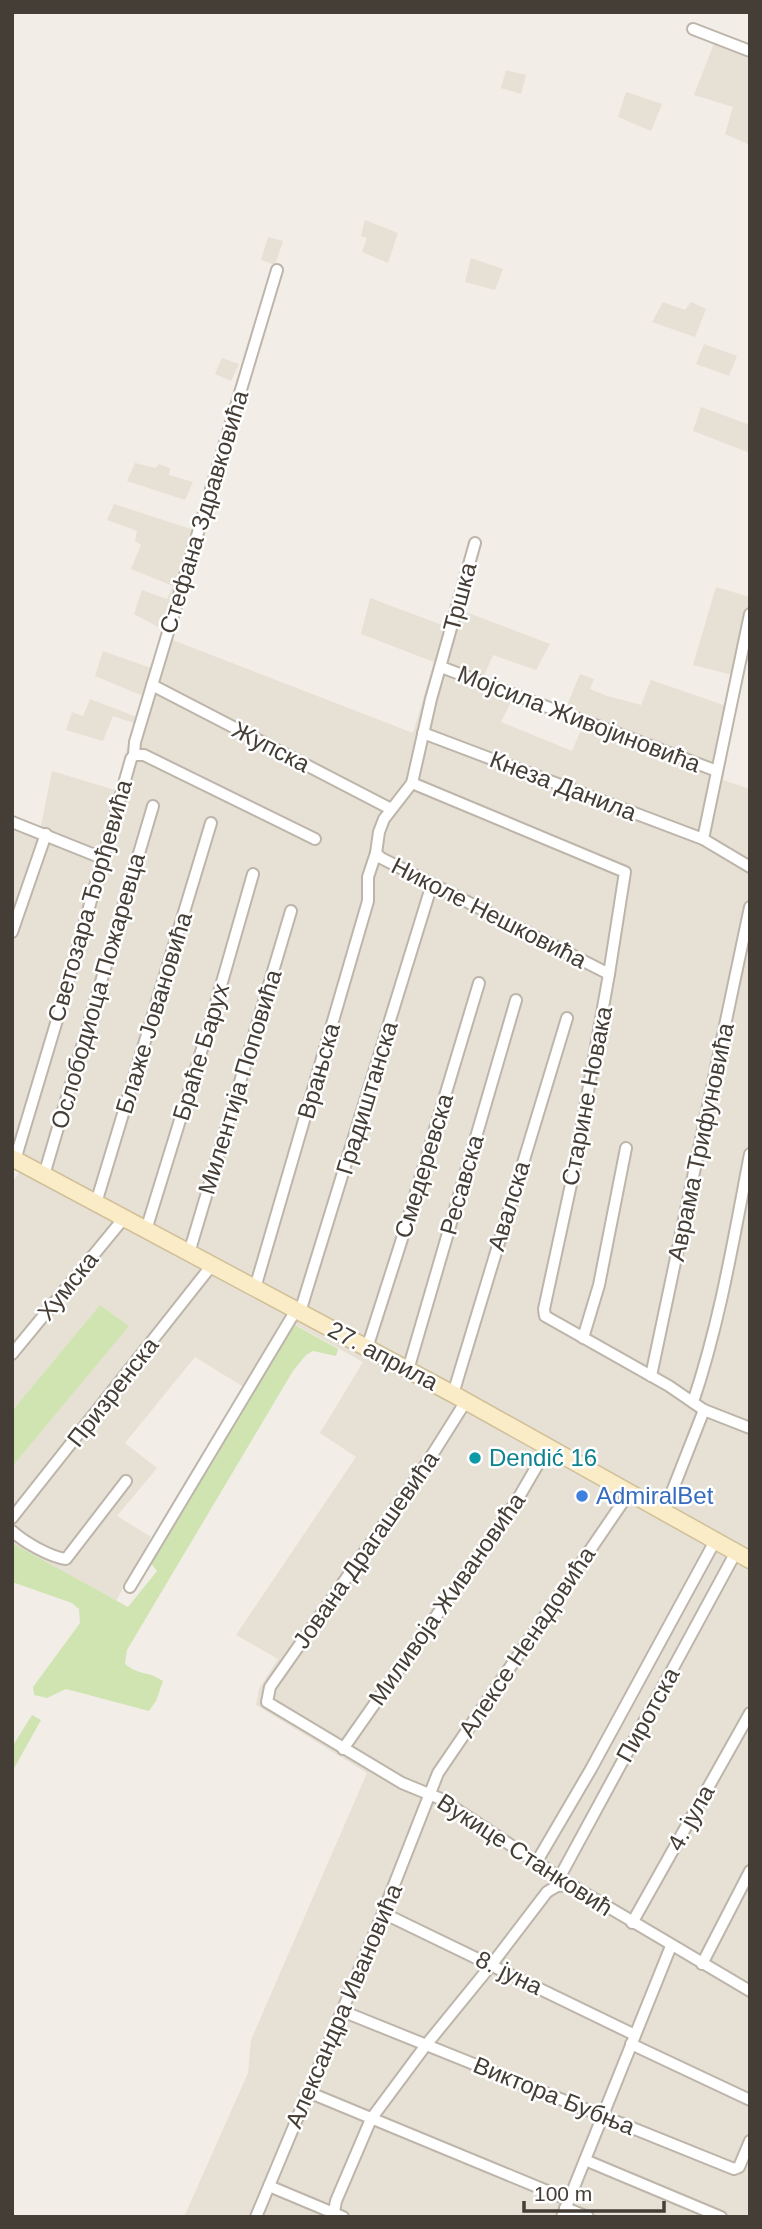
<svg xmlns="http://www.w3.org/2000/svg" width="762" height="2229" font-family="Arial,sans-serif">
  <rect width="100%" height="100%" fill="#f2eee7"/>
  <!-- residential -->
  <g fill="#e6e0d5">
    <path d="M715,41L750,55V145L725,134L733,107L694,95Z"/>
    <path d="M506,70L526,75L521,94L501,88Z"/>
    <path d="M626,92L662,104L651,131L618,117Z"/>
    <path d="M365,220L398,233L388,263L362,252L367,238L361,236Z"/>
    <path d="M268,237L283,241L275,265L261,260Z"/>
    <path d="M471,258L503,269L495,290L465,282Z"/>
    <path d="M663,302L685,310L691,302L706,309L695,337L652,322Z"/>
    <path d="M704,344L737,356L729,376L696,364Z"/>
    <path d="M222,358L239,364L231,381L215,374Z"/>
    <path d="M701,407L750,425V453L693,431Z"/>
    <path d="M135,463L156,468L159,464L170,468L169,475L193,482L185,500L127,481Z"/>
    <path d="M114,504L200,532L170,639L413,733L434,662L361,634L370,598L445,626L450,606L550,644L536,670L493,655L483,678L516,692L501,722L572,751L583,725L563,715L580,674L594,679L590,689L607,696L641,705L651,680L735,709L723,780L750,789V2217H184L248,2073L251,2040L367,1773L256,1705L259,1689L278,1659L236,1635L356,1457L320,1433L363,1362L296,1325L255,1394L195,1357L125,1443L157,1468L117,1516L151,1537L116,1601L12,1543V1467L129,1326L100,1305L12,1411V1183L20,1172L12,1168V827L39,836L52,771L115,790L134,723L113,716L103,741L66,730L72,712L83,716L90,699L137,717L143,696L95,676L103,651L151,668L162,629L134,614L142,590L167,599L173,586L131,569L141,545L135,541L137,531L107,520Z"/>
    <path d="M716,587L750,597V663L743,661L740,677L693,665Z"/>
  </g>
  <!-- green -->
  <g fill="#d0e4b2">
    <path d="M100,1305L129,1326L12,1467V1411Z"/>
    <path d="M295,1325L338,1349L336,1356L313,1351L306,1355L293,1371L127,1650L125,1664C142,1677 147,1670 163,1681L156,1701L149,1711L66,1689L47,1698L34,1695L33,1687L80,1623L79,1609L72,1603L12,1582V1543L128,1607L157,1571L150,1562Z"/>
    <path d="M32,1715L41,1720L12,1772V1747Z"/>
  </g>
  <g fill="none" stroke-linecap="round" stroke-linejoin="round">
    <!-- minor casing -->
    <g stroke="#bdb5aa" stroke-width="14">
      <g id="minor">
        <path d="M693,29L750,51"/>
        <path d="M475,543L431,699L412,783L384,819L379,832L376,853L381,858L609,974"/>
        <path d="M441,667L717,771"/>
        <path d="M152,685L391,809"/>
        <path d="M423,733L703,839L750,867"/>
        <path d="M134,755L135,742L277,270"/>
        <path d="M412,783L625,872L609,974L573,1175L544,1309L545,1316L669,1386L704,1410L750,1428"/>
        <path d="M12,822L102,858"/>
        <path d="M703,839L750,614"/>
        <path d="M12,932L46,834"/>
        <path d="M15,1160L60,1010L131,759L134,755H144L315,839"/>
        <path d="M44,1175L153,806"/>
        <path d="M96,1203L211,823"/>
        <path d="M146,1230L214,1010L253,874"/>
        <path d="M189,1253L291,911"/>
        <path d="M255,1288L368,901V877L376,853"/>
        <path d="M300,1312L432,884"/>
        <path d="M583,1338L599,1285L626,1148"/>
        <path d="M367,1348L401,1242L479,983"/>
        <path d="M12,1354L124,1218"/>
        <path d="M408,1370L516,1000"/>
        <path d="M651,1376L750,907"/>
        <path d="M453,1394L567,1018"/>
        <path d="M466,1401L427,1463L270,1687L267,1702L402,1783L441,1799L571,1885L750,1991"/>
        <path d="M693,1402C720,1322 734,1237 750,1154"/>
        <path d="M664,1512L704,1410"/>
        <path d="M12,1518L212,1265"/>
        <path d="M12,1531C24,1542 50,1557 66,1559L126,1481"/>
        <path d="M130,1587L296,1310"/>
        <path d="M343,1749L516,1502L548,1447"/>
        <path d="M536,1863L591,1769L715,1541"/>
        <path d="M557,1882L736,1552"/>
        <path d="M383,1913L635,2035"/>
        <path d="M632,1923L750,1713"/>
        <path d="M702,1964L750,1871"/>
        <path d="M342,2011L734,2169L739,2167L750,2141"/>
        <path d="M631,2044L750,2100"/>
        <path d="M308,2092L569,2200"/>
        <path d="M585,2160L721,2217"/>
        <path d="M269,2186L343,2217"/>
        <path d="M565,2208L588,2217"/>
        <path d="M256,2217L383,1913L438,1773L629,1493"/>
        <path d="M333,2217L336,2201L371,2119L426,2045L492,1964L547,1892L557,1886L571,1885"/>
        <path d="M562,2217L671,1946"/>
      </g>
    </g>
    <!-- secondary casing -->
    <g stroke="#d0bf98" stroke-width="19">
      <path id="secondary" d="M12,1158L453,1394L750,1560"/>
    </g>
    <!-- minor -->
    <use href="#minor" stroke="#fff" stroke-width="10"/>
    <!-- secondary -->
    <use href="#secondary" stroke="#fbecc8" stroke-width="16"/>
  </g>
  <!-- markers -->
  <circle fill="#0f9aa8" stroke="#fff" stroke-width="2.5" cx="475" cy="1458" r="7"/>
  <circle fill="#3f7fe0" stroke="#fff" stroke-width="2.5" cx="582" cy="1496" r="7"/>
  <g text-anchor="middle" stroke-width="5" stroke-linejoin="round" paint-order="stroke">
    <!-- street labels -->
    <g font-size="24" fill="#453e36" stroke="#fff">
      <text transform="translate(204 512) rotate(-73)" y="8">Стефана Здравковића</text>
      <text transform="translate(460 597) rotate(-75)" y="8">Тршка</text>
      <text transform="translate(579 719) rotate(21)" y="8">Мојсила Живојиновића</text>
      <text transform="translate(271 747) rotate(27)" y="8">Жупска</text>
      <text transform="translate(563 786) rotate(21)" y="8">Кнеза Данила</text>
      <text transform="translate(90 901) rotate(-74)" y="8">Светозара Ђорђевића</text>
      <text transform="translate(489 913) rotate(27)" y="8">Николе Нешковића</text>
      <text transform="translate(98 991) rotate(-74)" y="8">Ослободиоца Пожаревца</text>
      <text transform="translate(154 1013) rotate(-73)" y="8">Блаже Јовановића</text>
      <text transform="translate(201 1052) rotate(-73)" y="8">Браће Барух</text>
      <text transform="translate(319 1071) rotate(-74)" y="8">Врањска</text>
      <text transform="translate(240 1082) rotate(-73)" y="8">Милентија Поповића</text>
      <text transform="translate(587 1096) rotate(-79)" y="8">Старине Новака</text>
      <text transform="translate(367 1098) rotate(-73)" y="8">Градиштанска</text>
      <text transform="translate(701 1142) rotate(-78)" y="8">Аврама Трифуновића</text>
      <text transform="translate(424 1166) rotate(-73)" y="8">Смедеревска</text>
      <text transform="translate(462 1185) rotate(-74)" y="8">Ресавска</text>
      <text transform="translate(509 1206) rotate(-73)" y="8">Авалска</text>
      <text transform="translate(68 1286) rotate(-51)" y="8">Хумска</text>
      <text transform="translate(383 1356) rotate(28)" y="8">27. априла</text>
      <text transform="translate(113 1392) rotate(-52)" y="8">Призренска</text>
      <text transform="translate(366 1550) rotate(-55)" y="8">Јована Драгашевића</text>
      <text transform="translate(447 1599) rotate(-55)" y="8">Миливоја Живановића</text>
      <text transform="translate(527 1642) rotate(-56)" y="8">Алексе Ненадовића</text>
      <text transform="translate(648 1715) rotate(-61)" y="8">Пиротска</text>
      <text transform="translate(691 1818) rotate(-61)" y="8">4. јула</text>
      <text transform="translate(525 1855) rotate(33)" y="8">Вукице Станковић</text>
      <text transform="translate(509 1973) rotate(26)" y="8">8. јуна</text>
      <text transform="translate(344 2006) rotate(-67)" y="8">Александра Ивановића</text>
      <text transform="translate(554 2096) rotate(22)" y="8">Виктора Бубња</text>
    </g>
    <!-- culture labels -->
    <g font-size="24" fill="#0d838f" stroke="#fff" text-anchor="start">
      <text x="489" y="1466">Dendić 16</text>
    </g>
    <!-- shop labels -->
    <g font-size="24" fill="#366cbe" stroke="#fff" text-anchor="start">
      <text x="596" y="1504">AdmiralBet</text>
    </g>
  </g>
  <!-- border -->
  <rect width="762" height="2229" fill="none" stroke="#453e36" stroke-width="28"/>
  <!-- scale -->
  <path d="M524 2201v10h140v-10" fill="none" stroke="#453e36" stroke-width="3.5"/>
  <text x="534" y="2201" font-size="21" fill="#453e36" stroke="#ffffff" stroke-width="5" paint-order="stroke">100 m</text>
</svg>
